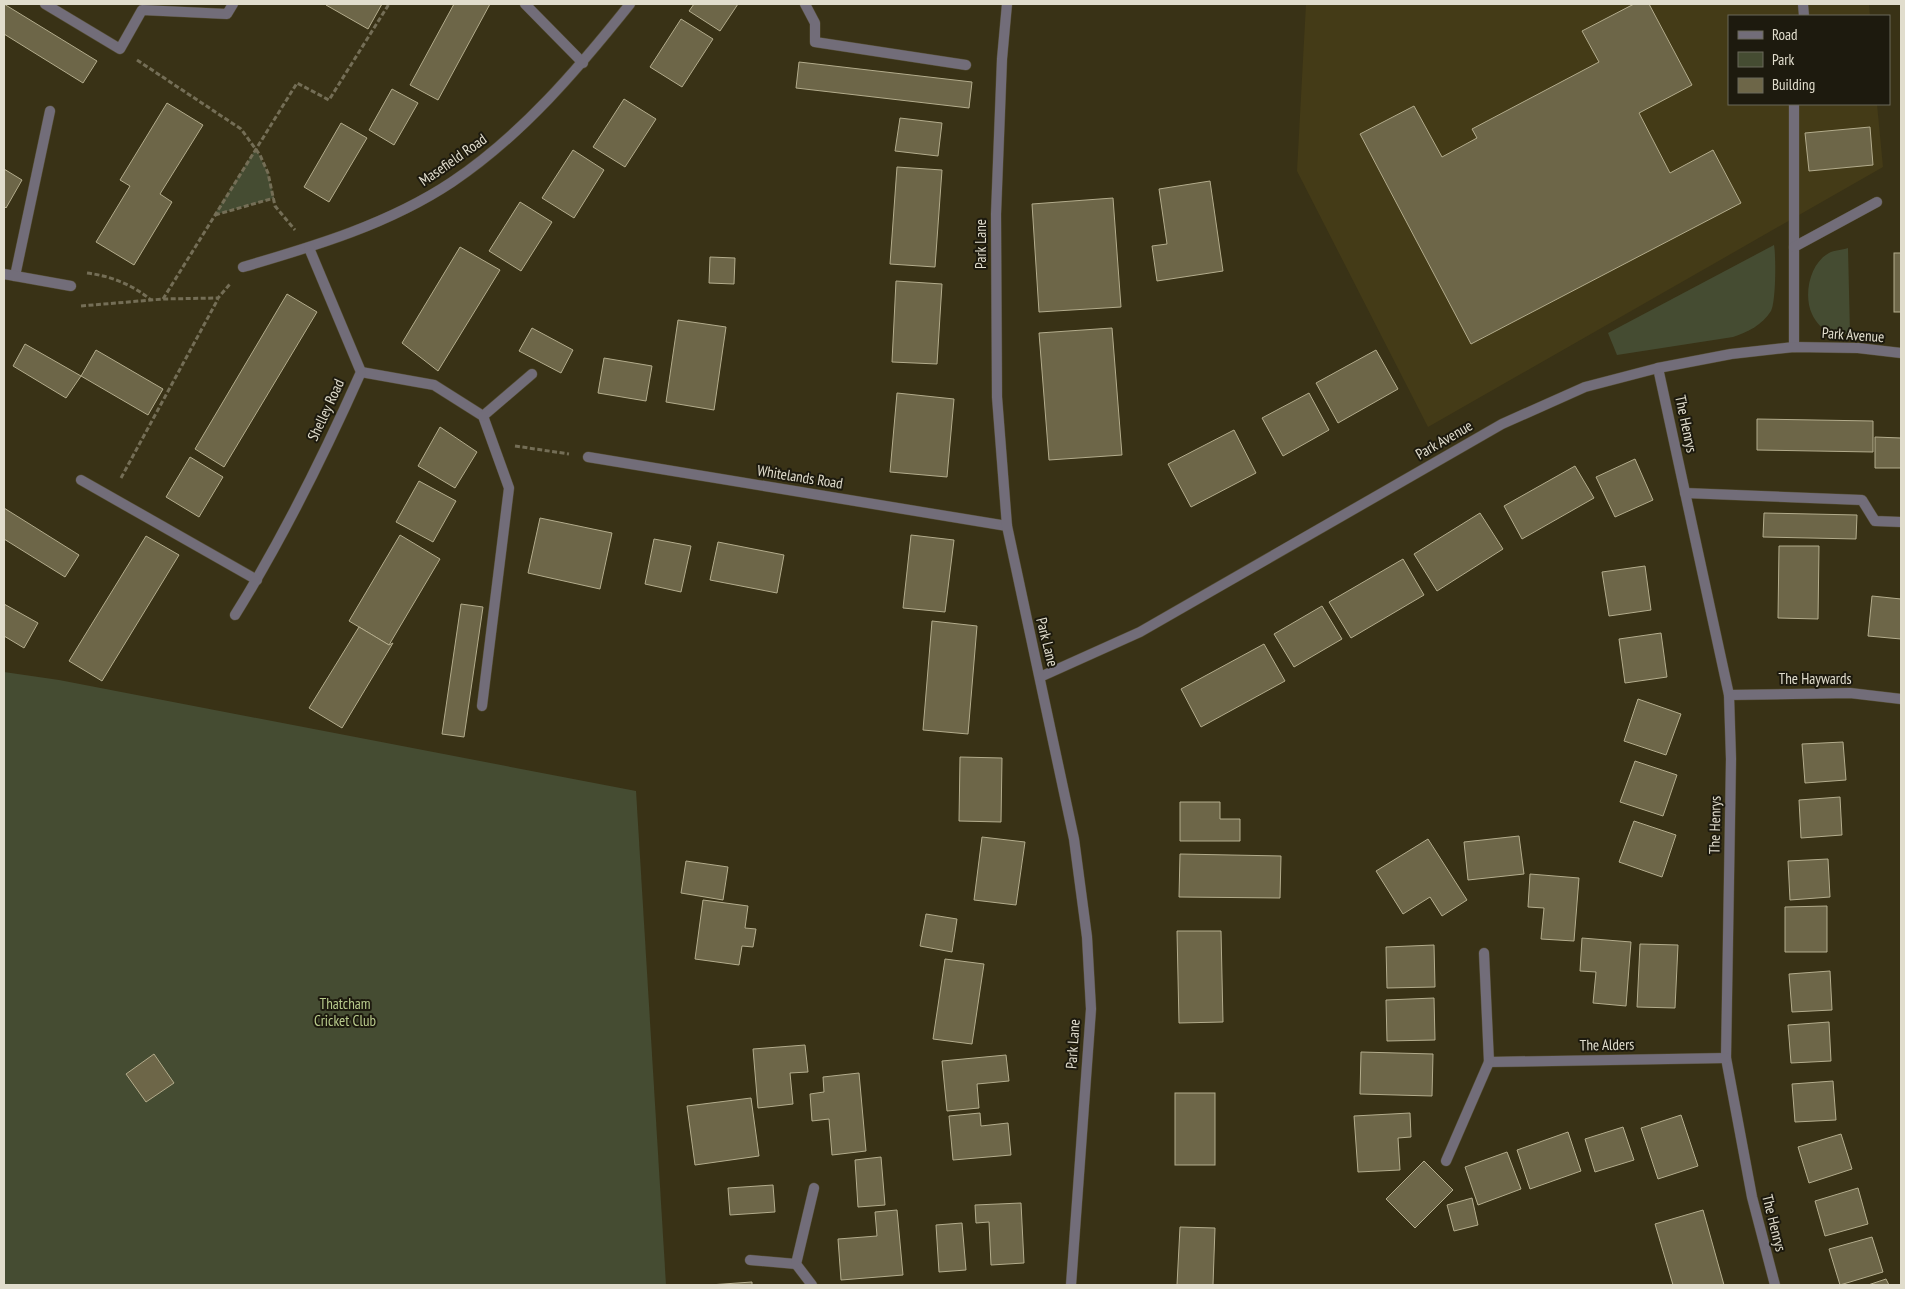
<svg xmlns="http://www.w3.org/2000/svg" width="1905" height="1289" font-family="'PT Sans Narrow',sans-serif">
  <rect width="100%" height="100%" fill="#393216"/>
  <!-- built -->
  <path fill="#443b17" d="M1306,4H1869L1870,16H1729V104H1877L1883,167L1428,427L1297,171Z"/>
  <!-- green -->
  <g fill="#454c32">
    <path d="M256,148L268,173L274,198L214,215Z"/>
    <path d="M1774,245C1776,256 1776,301 1771,311C1762,325 1748,332 1733,337L1617,355L1608,333Z"/>
    <path d="M1848,248L1850,334H1830C1822,328 1816,323 1812,314C1803,295 1810,263 1829,253C1834,250 1842,250 1848,248Z"/>
    <path d="M4,672L59,680L636,791L666,1285H4Z"/>
  </g>
  <!-- building -->
  <g fill="#6d6648" stroke="#b3ac8c">
    <path d="M4,4L97,61L83,83L4,34Z"/>
    <path d="M326,4H382L368,29L326,5Z"/>
    <path d="M454,4H490L438,100L410,85Z"/>
    <path d="M694,4H738L720,31L689,11Z"/>
    <path d="M1634,4H1649L1692,85L1639,113L1670,173L1713,150L1741,203L1471,344L1360,134L1414,106L1442,157L1477,138L1472,129L1599,62L1582,31Z"/>
    <path d="M681,19L713,39L682,87L650,67Z"/>
    <path d="M799,62L972,82L969,108L796,88Z"/>
    <path d="M392,89L418,103L394,145L369,130Z"/>
    <path d="M624,99L656,119L625,167L593,147Z"/>
    <path d="M167,103L203,125L160,194L172,202L134,265L96,242L130,186L120,180Z"/>
    <path d="M900,118L942,123L938,156L895,151Z"/>
    <path d="M341,123L367,138L329,202L304,187Z"/>
    <path d="M1870,127L1873,165L1809,171L1805,133Z"/>
    <path d="M573,150L604,170L574,218L542,198Z"/>
    <path d="M897,167L942,170L935,267L890,264Z"/>
    <path d="M4,169L22,180L6,208L4,206Z"/>
    <path d="M1210,181L1223,271L1157,281L1152,246L1167,244L1159,189Z"/>
    <path d="M1113,198L1121,307L1039,312L1032,204Z"/>
    <path d="M520,202L552,222L521,271L489,251Z"/>
    <path d="M460,247L500,270L438,371L402,343Z"/>
    <rect x="1894" y="253" width="7" height="59"/>
    <path d="M710,257L735,258L734,284L709,283Z"/>
    <path d="M896,281L942,284L937,364L892,362Z"/>
    <path d="M287,294L317,312L224,467L195,449Z"/>
    <path d="M678,320L726,327L714,410L666,402Z"/>
    <path d="M532,328L573,350L561,373L519,351Z"/>
    <path d="M1112,328L1122,455L1049,460L1039,333Z"/>
    <path d="M25,344L81,376L66,398L13,366Z"/>
    <path d="M96,350L163,389L148,415L81,376Z"/>
    <path d="M1376,350L1398,389L1338,423L1316,383Z"/>
    <path d="M604,358L652,366L646,401L598,393Z"/>
    <path d="M897,393L954,399L947,477L890,472Z"/>
    <path d="M1309,393L1329,430L1283,456L1262,418Z"/>
    <path d="M1757,419L1873,421V452L1757,450Z"/>
    <path d="M440,427L477,452L455,488L418,466Z"/>
    <path d="M1234,430L1256,473L1191,507L1168,464Z"/>
    <path d="M1875,437L1901,438V468H1875Z"/>
    <path d="M190,457L223,477L199,517L166,497Z"/>
    <path d="M1635,459L1653,500L1615,517L1596,477Z"/>
    <path d="M1575,466L1594,498L1522,539L1504,506Z"/>
    <path d="M419,481L456,501L433,542L396,522Z"/>
    <path d="M4,508L79,555L65,577L4,539Z"/>
    <path d="M1480,513L1503,549L1437,591L1414,554Z"/>
    <path d="M1764,513L1857,515L1856,539L1763,537Z"/>
    <path d="M540,518L612,533L600,589L528,573Z"/>
    <path d="M400,535L440,559L389,645L349,621Z"/>
    <path d="M911,535L954,540L945,612L903,608Z"/>
    <path d="M146,536L179,555L102,681L69,661Z"/>
    <path d="M654,539L691,546L681,592L645,584Z"/>
    <path d="M718,542L784,555L777,593L710,580Z"/>
    <path d="M1779,546H1819L1818,619L1778,618Z"/>
    <path d="M1403,559L1424,595L1351,638L1329,602Z"/>
    <path d="M1645,566L1651,610L1609,616L1602,572Z"/>
    <path d="M1872,596L1901,599V639L1868,636Z"/>
    <path d="M4,604L38,623L24,648L4,636Z"/>
    <path d="M461,604L483,607L464,737L442,734Z"/>
    <path d="M1322,606L1342,639L1294,667L1274,634Z"/>
    <path d="M932,621L977,626L968,734L923,730Z"/>
    <path d="M359,627L389,645L393,643L342,728L309,708Z"/>
    <path d="M1661,633L1667,677L1625,683L1619,639Z"/>
    <path d="M1264,644L1285,681L1201,727L1181,689Z"/>
    <path d="M1638,699L1681,714L1666,755L1624,741Z"/>
    <path d="M1843,742L1846,780L1805,783L1802,744Z"/>
    <path d="M960,757L1002,758L1001,822L959,821Z"/>
    <path d="M1635,761L1677,775L1663,816L1620,802Z"/>
    <path d="M1840,797L1842,835L1801,838L1799,800Z"/>
    <path d="M1180,802H1220V819H1240V841H1180Z"/>
    <path d="M1634,821L1676,835L1662,877L1619,862Z"/>
    <path d="M1519,836L1524,874L1468,880L1464,842Z"/>
    <path d="M982,837L1025,842L1016,905L974,900Z"/>
    <path d="M1428,839L1467,900L1442,916L1430,897L1403,914L1376,871Z"/>
    <path d="M1180,854L1281,856L1280,898L1179,897Z"/>
    <path d="M1828,859L1830,897L1790,900L1788,861Z"/>
    <path d="M686,861L728,867L723,900L681,893Z"/>
    <path d="M1530,874L1579,878L1574,941L1541,939L1544,908L1528,907Z"/>
    <path d="M703,900L748,906L745,928L756,929L753,947L742,946L739,965L695,959Z"/>
    <path d="M1827,906V952H1785V907Z"/>
    <path d="M926,914L957,919L952,952L920,946Z"/>
    <path d="M1177,931H1221L1223,1022L1179,1023Z"/>
    <path d="M1582,938L1631,942L1626,1006L1593,1003L1596,972L1580,971Z"/>
    <path d="M1640,944L1678,945L1675,1008L1637,1007Z"/>
    <path d="M1434,945L1435,987L1387,988L1386,947Z"/>
    <path d="M945,959L984,964L972,1044L933,1039Z"/>
    <path d="M1830,971L1832,1010L1792,1012L1789,974Z"/>
    <path d="M1434,998L1435,1040L1387,1041L1386,1000Z"/>
    <path d="M1829,1022L1831,1061L1791,1063L1788,1025Z"/>
    <path d="M805,1045L808,1072L790,1073L793,1104L758,1108L753,1049Z"/>
    <path d="M1361,1052L1433,1054L1432,1096L1360,1094Z"/>
    <path d="M154,1054L174,1083L146,1102L126,1074Z"/>
    <path d="M1006,1055L1009,1081L977,1084L979,1108L947,1111L942,1061Z"/>
    <path d="M859,1073L866,1151L832,1155L829,1119L812,1121L810,1094L824,1092L823,1077Z"/>
    <path d="M1833,1081L1836,1120L1795,1122L1792,1084Z"/>
    <rect x="1175" y="1093" width="40" height="72"/>
    <path d="M751,1098L759,1156L695,1165L687,1106Z"/>
    <path d="M980,1113L981,1126L1008,1123L1011,1155L953,1160L949,1116Z"/>
    <path d="M1410,1113L1411,1137L1398,1138L1400,1170L1358,1172L1354,1116Z"/>
    <path d="M1681,1115L1698,1166L1658,1179L1641,1128Z"/>
    <path d="M1623,1127L1634,1160L1595,1172L1585,1139Z"/>
    <path d="M1568,1132L1581,1171L1530,1189L1517,1150Z"/>
    <path d="M1841,1134L1852,1169L1809,1183L1798,1147Z"/>
    <path d="M1507,1152L1521,1189L1478,1205L1465,1167Z"/>
    <path d="M881,1157L885,1205L858,1207L855,1160Z"/>
    <path d="M1424,1161L1453,1190L1415,1228L1386,1199Z"/>
    <path d="M773,1185L775,1212L730,1215L728,1188Z"/>
    <path d="M1858,1188L1868,1224L1825,1236L1815,1201Z"/>
    <path d="M1472,1198L1478,1225L1454,1231L1447,1205Z"/>
    <path d="M1021,1203L1024,1263L991,1265L989,1222L976,1223L975,1205Z"/>
    <path d="M897,1210L903,1275L841,1280L838,1239L877,1236L875,1212Z"/>
    <path d="M1703,1210L1724,1285H1673L1655,1224Z"/>
    <path d="M962,1223L966,1270L939,1272L936,1225Z"/>
    <path d="M1180,1227L1215,1228L1213,1285H1177Z"/>
    <path d="M1872,1237L1883,1272L1840,1285L1829,1249Z"/>
    <path d="M1886,1279L1889,1285H1868Z"/>
    <path d="M752,1282V1285H709Z"/>
  </g>
  <g fill="none" stroke-linecap="round" stroke-linejoin="round">
    <!-- service casing -->
    <g stroke="#544d33" stroke-width="11">
      <g id="service">
        <path d="M45,4L120,49L142,10L227,14L233,4"/>
        <path d="M1803,4L1804,16"/>
        <path d="M1794,104V347"/>
        <path d="M1794,247L1877,202"/>
        <path d="M15,276L50,111"/>
        <path d="M361,372L434,385L483,416L509,488L482,706"/>
        <path d="M483,416L532,374"/>
        <path d="M1685,493L1862,500L1875,521L1901,522"/>
      </g>
    </g>
    <!-- minor casing -->
    <g stroke="#544d33" stroke-width="11">
      <g id="minor">
        <path d="M525,4L583,63"/>
        <path d="M805,4L815,23V42L966,65"/>
        <path d="M243,267C315,246 389,224 452,182C522,135 578,69 630,4"/>
        <path d="M4,274L71,286"/>
        <path d="M1658,368L1729,695L1731,759L1726,1058L1752,1197L1775,1285"/>
        <path d="M588,457L1007,526"/>
        <path d="M81,480L257,580"/>
        <path d="M235,615C283,538 324,455 361,372L309,248"/>
        <path d="M1729,695L1850,693L1901,699"/>
        <path d="M1484,953L1489,1062L1726,1058"/>
        <path d="M1446,1161L1489,1062"/>
        <path d="M750,1260L796,1264"/>
        <path d="M812,1285L796,1264L814,1188"/>
      </g>
    </g>
    <!-- tertiary casing -->
    <g stroke="#544d33" stroke-width="11">
      <g id="tertiary">
        <path d="M1007,4L1002,59L996,214L997,397L1007,526L1074,839L1087,937L1091,1009L1071,1285"/>
        <path d="M1040,677L1140,632L1502,424L1585,387L1658,368L1731,354L1794,347L1858,348L1901,353"/>
      </g>
    </g>
    <!-- path -->
    <g stroke="#746e56" stroke-width="3" stroke-dasharray="5 2.5" stroke-linecap="butt">
      <path d="M137,60L241,129L260,155L268,173L275,206L295,230"/>
      <path d="M215,215L274,198"/>
      <path d="M87,273C111,276 133,285 151,300"/>
      <path d="M163,299L297,83L329,100L389,4"/>
      <path d="M81,306L163,299L218,298L230,284"/>
      <path d="M515,446L569,454"/>
      <path d="M121,478L218,299"/>
    </g>
    <!-- service -->
    <use href="#service" stroke="#726d79" stroke-width="10"/>
    <!-- minor -->
    <use href="#minor" stroke="#726d79" stroke-width="10"/>
    <!-- tertiary -->
    <use href="#tertiary" stroke="#726d79" stroke-width="10"/>
  </g>
  <g text-anchor="middle" stroke-width="4" stroke-linejoin="round" paint-order="stroke">
    <!-- street labels -->
    <g font-size="15" fill="#e1ddcd" stroke="#1d1a0e">
      <text transform="translate(453 160) rotate(-35)" y="5">Masefield Road</text>
      <text transform="translate(981 244) rotate(-90)" y="5">Park Lane</text>
      <text transform="translate(1853 335) rotate(4)" y="5">Park Avenue</text>
      <text transform="translate(326 410) rotate(-65)" y="5">Shelley Road</text>
      <text transform="translate(1686 424) rotate(78)" y="5">The Henrys</text>
      <text transform="translate(1444 440) rotate(-30)" y="5">Park Avenue</text>
      <text transform="translate(800 477) rotate(9)" y="5">Whitelands Road</text>
      <text transform="translate(1047 642) rotate(76)" y="5">Park Lane</text>
      <text x="1815" y="684">The Haywards</text>
      <text transform="translate(1715 825) rotate(-89)" y="5">The Henrys</text>
      <text transform="translate(1073 1044) rotate(-86)" y="5">Park Lane</text>
      <text transform="translate(1607 1045) rotate(-1)" y="5">The Alders</text>
      <text transform="translate(1774 1223) rotate(76)" y="5">The Henrys</text>
    </g>
    <!-- park labels -->
    <g font-size="15" fill="#b8ca8c" stroke="#1d1a0e">
      <text x="345" y="1009">Thatcham<tspan x="345" dy="17">Cricket Club</tspan></text>
    </g>
  </g>
  <!-- border -->
  <rect width="1905" height="1289" fill="none" stroke="#e1ddcd" stroke-width="10"/>
  <!-- legend -->
  <rect x="1728" y="15" width="162" height="90" fill="#1d1a0e" stroke="#6b685a"/>
  <rect x="1738" y="31" width="25" height="8" fill="#726d79" stroke="#6b685a"/>
  <text x="1772" y="40" font-size="15" fill="#e1ddcd">Road</text>
  <rect x="1738" y="52" width="25" height="15" fill="#454c32" stroke="#6b685a"/>
  <text x="1772" y="65" font-size="15" fill="#e1ddcd">Park</text>
  <rect x="1738" y="78" width="25" height="15" fill="#6d6648" stroke="#6b685a"/>
  <text x="1772" y="90" font-size="15" fill="#e1ddcd">Building</text>
</svg>
